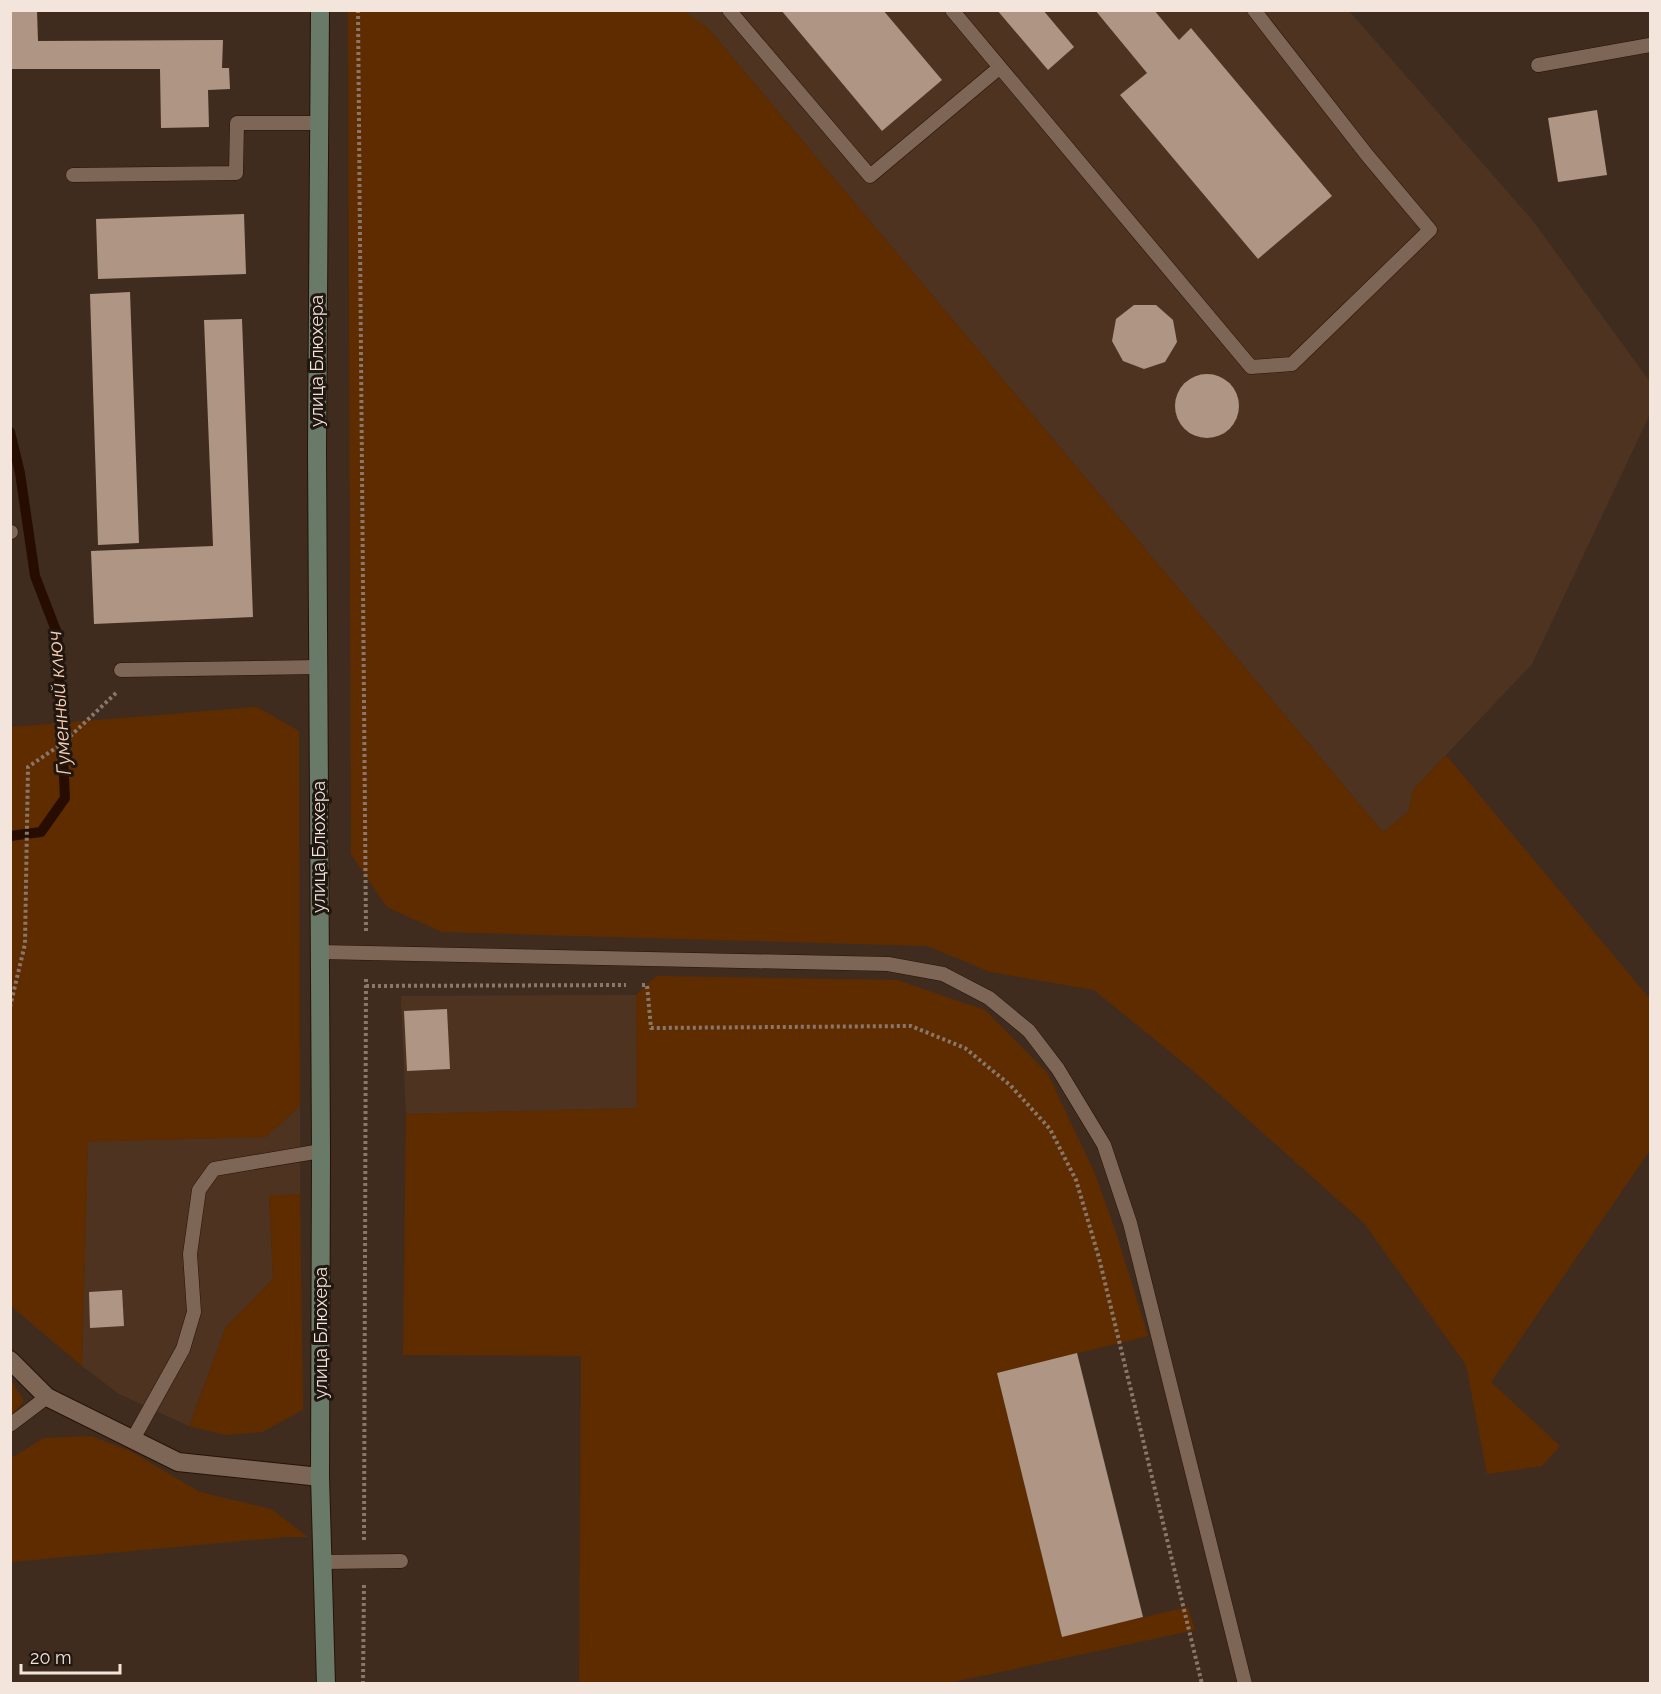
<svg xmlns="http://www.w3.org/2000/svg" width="1661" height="1694" font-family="Raleway,sans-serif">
  <rect width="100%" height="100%" fill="#402c1e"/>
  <!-- built -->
  <g fill="#4e3321">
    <path d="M683,11H1349L1533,221L1650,382V414L1532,664L1413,790L1408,812L1383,832L708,28Z"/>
    <path d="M636,995L637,1108L406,1114L401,996Z"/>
    <path d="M300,1106V1194L269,1196L273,1279L226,1327L189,1426L119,1394L82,1366L88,1141L266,1137Z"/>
  </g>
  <!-- green -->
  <g fill="#5f2c00">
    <path d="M683,10L708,28L1383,832L1408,812L1413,790L1446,755L1650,999V1150L1491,1382L1560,1446L1542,1466L1487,1474L1466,1365L1364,1223L1190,1068L1094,990L990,972L927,946L442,932L387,907L351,854L348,11Z"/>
    <path d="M257,707L299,731L300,1106L266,1137L88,1142L82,1366L11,1306V727Z"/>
    <path d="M656,976L897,980L985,1010L1048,1074L1095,1174L1116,1232L1148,1336L997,1373L1062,1636L1188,1607L1195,1630L949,1683H579L581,1356L403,1355L406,1114L637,1108L636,995Z"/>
    <path d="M300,1194L303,1410L262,1432L225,1435L189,1426L226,1327L273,1279L269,1195Z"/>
    <path d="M11,1380L24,1401L11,1416Z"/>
    <path d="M91,1436L130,1451L200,1492L271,1509L308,1537H286L11,1562V1458L44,1438Z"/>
  </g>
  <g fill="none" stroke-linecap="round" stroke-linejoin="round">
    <!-- stream -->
    <path stroke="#260d00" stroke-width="10" d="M10,432L20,473L35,576L57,633L65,798L41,832L10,836"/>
  </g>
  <!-- building -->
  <g fill="#ae9584">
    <path d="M10,10H37L38,41L223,40L222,68H229L230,89L208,90L209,127L161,128L160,69H10Z"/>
    <path d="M781,10H883L942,80L882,131Z"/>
    <path d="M997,10H1043L1074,47L1048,70Z"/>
    <path d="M1095,10H1154L1179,40L1191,28L1332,196L1258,259L1120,95L1147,73Z"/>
    <path d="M1597,110L1607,175L1558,182L1548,118Z"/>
    <path d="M244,214L246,274L98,279L96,219Z"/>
    <path d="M130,292L139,543L98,545L90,294Z"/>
    <path d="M1134,305H1156L1173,320L1177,342L1165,362L1144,369L1123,361L1112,341L1116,319Z"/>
    <path d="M242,319L253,617L94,624L91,551L213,546L204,320Z"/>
    <circle cx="1207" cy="406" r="32"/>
    <path d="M447,1009L450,1069L407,1071L404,1011Z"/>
    <path d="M122,1290L124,1326L90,1328L89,1292Z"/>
    <path d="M1077,1353L1143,1617L1062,1637L997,1373Z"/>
  </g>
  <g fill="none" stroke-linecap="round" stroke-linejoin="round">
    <!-- lane casing -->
    <g stroke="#261307" stroke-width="15">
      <g id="lane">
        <path d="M729,10L870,176L999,68"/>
        <path d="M952,10L1251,367L1292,364L1430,230L1367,155L1254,10"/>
        <path d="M1538,65L1650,45"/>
        <path d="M73,175L236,173L237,123H319"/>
        <path d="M10,532H11"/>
        <path d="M121,670L318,667"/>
        <path d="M320,952L888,964L943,974L989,998L1029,1031L1058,1069L1104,1145L1130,1223L1245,1684"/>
        <path d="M10,1425L47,1397"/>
        <path d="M133,1439L183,1349L194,1312L190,1254L199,1190L214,1169L321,1151"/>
        <path d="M322,1562L401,1561"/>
      </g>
    </g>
    <!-- street casing -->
    <g stroke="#261307" stroke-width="20">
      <path id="street" d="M10,1360L47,1397L178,1462L320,1477"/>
    </g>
    <!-- secondary casing -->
    <g stroke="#261307" stroke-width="20">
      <path id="secondary" d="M320,10L317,450L321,1151L320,1477L326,1684"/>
    </g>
    <!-- path -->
    <g stroke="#89776c" stroke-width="4" stroke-dasharray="3 3" stroke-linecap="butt">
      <path d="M358,10L366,931"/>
      <path d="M642,985H647L651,1028L911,1026L965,1048L1010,1085L1050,1129L1076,1180L1099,1258L1202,1684"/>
      <path d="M366,986L626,985"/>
      <path d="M10,1007L25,944L28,767L63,743L116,693"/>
      <path d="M364,1540L366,977"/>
      <path d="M363,1684L364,1583"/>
    </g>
    <!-- lane -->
    <use href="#lane" stroke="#7e6657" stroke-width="14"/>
    <!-- street -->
    <use href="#street" stroke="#7e6657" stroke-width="18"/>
    <!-- secondary -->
    <use href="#secondary" stroke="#6a7a69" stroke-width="18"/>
  </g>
  <g text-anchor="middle" stroke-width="6" stroke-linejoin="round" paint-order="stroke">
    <!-- street labels -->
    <g font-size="18" fill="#f3e5dc" stroke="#201710">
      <text transform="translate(317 361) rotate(-90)" y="6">улица Блюхера</text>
      <text transform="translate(319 847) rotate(-90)" y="6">улица Блюхера</text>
      <text transform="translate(321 1333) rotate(-90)" y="6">улица Блюхера</text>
    </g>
    <!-- water labels -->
    <g font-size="20" font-style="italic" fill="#faceb1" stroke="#201710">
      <text transform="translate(59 703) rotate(-94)" y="7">Гуменный ключ</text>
    </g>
  </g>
  <!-- border -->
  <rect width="1661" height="1694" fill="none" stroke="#f3e5dc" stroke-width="24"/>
  <!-- scale -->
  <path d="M21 1664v9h99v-9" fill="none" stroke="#f3e5dc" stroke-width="3"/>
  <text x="30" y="1664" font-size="18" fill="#f3e5dc" stroke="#201710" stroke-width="4.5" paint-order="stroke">20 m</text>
</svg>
